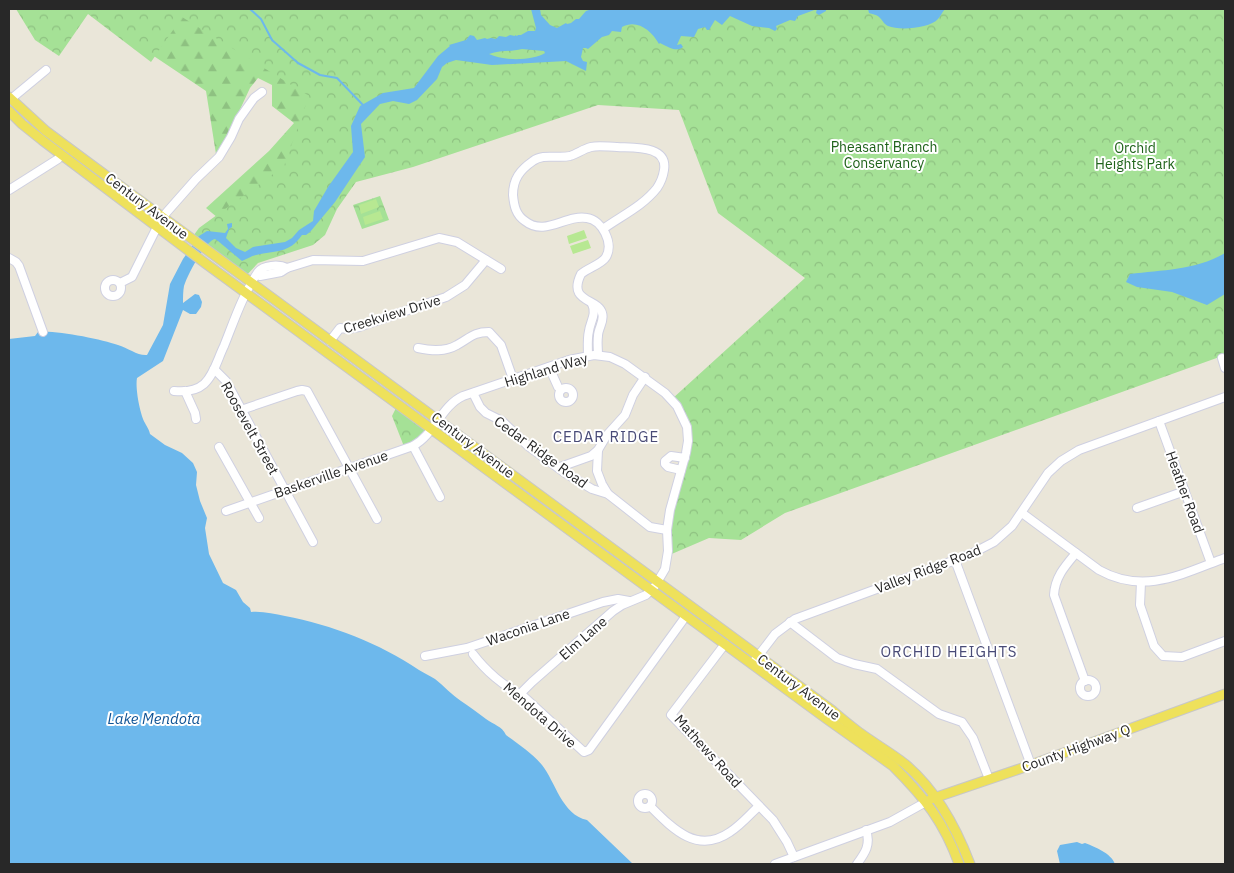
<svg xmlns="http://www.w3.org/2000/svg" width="1234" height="873" font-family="'IBM Plex Sans',sans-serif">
  <defs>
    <pattern id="forest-firs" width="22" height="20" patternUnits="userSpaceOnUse" patternTransform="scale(1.25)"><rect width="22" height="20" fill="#a5e196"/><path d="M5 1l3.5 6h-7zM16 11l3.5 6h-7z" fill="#8ec181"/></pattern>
    <pattern id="park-crowns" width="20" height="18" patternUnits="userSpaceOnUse" patternTransform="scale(1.25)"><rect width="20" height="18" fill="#a5e196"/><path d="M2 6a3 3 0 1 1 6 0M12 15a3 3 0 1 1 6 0" fill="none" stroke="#8ec181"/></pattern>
  </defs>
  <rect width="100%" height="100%" fill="#eae6d9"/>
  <!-- forest -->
  <path fill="url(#forest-firs)" d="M20,9H460L253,247L206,208L269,151L294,123L272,106V85L258,78L250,88L229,133L216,154L206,91L88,12Z"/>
  <!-- park -->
  <g fill="url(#park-crowns)">
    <path d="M16,9H1225V355L785,513L741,540L709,538L667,556V530L688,436L672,399L805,278L718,213L679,110L598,105L413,167L356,182L337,209L325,235L313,245L258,263L244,278L191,239L199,228L284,166L309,96L182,17L151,62L88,14L59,56L35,40Z"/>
    <path d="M380,196L389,220L362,229L353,205Z"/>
    <path d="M398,404L432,429L405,449L392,416Z"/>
  </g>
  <!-- pitch -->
  <g fill="#b7e892">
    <path d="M376,199L379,207L361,214L359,205Z"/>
    <path d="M380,211L383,219L365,225L363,217Z"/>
    <path d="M584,230L587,238L569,244L567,236Z"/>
    <path d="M588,240L591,248L573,254L570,246Z"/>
  </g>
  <!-- water -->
  <g fill="#6db8ec" fill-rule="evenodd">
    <path d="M531,9H540L541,15L550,25L557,28L566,23L567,24L571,23L576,19H579L586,11L592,9H826V11L819,15L816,13L817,9L798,16L795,21L790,20L776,26L777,29L775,31L769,28L752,26L730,16L722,25L715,20L709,30H707L705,27L698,29L694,37L681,36L677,45L681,44L683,47C676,53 667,46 660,43L659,44C651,30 637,19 622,27L621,32L612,31L609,35L602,37L588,49L586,48H583L581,57L583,61L587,62L586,71L566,61L492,65L456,60L447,63L442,67L437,79L417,100L409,104L393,101L380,104L361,124L365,157L335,202L310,232L306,235H302C289,254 276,250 256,255C251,256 247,259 242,261L218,241L215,239C205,241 187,276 184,286C183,291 183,297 183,303L195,294L199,295L202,302L201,307L196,314H190L183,310L163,361L137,378C135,388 140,414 145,423C147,427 149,429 150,434L165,445L182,453L193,463L197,472L196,485L200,501L207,518L205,528L209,554L223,583L236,590L243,602L250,608L251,612C263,611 274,614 285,616C332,625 379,643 419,670C424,673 430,676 435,679C444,686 452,695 461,701C470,707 478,713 486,719C494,725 502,726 506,735C518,744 532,753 542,765C555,781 562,815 587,820L633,864H9V339L35,336L38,332C56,330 101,339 118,345C128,348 138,356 147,355L163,325L170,284L183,259L199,236L207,231L225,233L228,229L227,224L232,223V227L229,229L226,238L236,248L245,252L253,247L285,242L292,238L299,230L313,221L314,211L328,187L353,152L351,126L360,106L383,93L414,88L438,56L450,46L449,45L466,40L470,35L474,36L477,40L485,38L487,39L491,38L496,39L499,36L506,37L510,35L515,36V35L517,36L518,35H521L528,31H535L536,28ZM522,49L544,51L545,53C532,61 504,61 489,54C500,50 511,52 522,49Z"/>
    <path d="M868,9H945C942,12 941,16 938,19C930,28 900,31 888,26C884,24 883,21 880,18C878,15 872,14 869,13Z"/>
    <path d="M1225,253V294L1207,305L1172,292L1137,287L1126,282L1130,274C1162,270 1197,270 1225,253Z"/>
    <path d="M1077,842L1082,844L1085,843C1095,847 1111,853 1115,864H1060L1057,851L1060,845Z"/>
  </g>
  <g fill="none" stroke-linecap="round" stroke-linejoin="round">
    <!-- stream -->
    <g stroke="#6db8ec" stroke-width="2">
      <path d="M205,9H207"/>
      <path d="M250,9L261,19L272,40L298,63L320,75L337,78L363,105"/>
    </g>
    <!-- minor casing -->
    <g stroke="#cfd0e1" stroke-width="10">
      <g id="minor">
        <path d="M11,99L46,70"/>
        <path d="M9,190L58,159L61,155"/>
        <path d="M9,258L16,262L19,266L43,332"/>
        <path d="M257,275L260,276L281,272L287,268L313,260L363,261L439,238L457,242L501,269"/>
        <circle cx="113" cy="288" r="8"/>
        <path d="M120,283L132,277L157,227L166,213L196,179L219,157L231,137L239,119L254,98L262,92"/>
        <path d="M330,341L340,328L348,329L359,327L446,297L465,285L486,260"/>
        <path d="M418,348C432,351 445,352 457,345C470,338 473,332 489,332L501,345L513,379"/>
        <path d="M598,355C598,349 597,342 598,336C598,328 605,321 602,313C598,298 567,303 581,274C588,268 602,264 606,257C614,243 602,220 587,218C566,214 545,237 525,221C516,215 514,206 513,195C513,179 520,170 533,161C543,153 558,159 570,156C577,154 583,149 591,147C599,145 609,147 617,147C634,148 668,145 664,170C663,177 661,182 657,188C643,206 621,216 603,229"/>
        <path d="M588,356C588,348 587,339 589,331C590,322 597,314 592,304"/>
        <path d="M1222,358L1225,368"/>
        <path d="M549,367L558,387L561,390"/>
        <path d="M214,369L226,381L313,542"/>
        <circle cx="566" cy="395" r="7"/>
        <path d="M174,391C184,392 196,391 204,384C214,375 218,358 224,346C234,321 243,294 258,272C263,265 279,264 287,268"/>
        <path d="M185,391L195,413L196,419"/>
        <path d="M473,393L480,407L486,413L502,421L528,446L565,473L592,489L608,494L650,527L667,530"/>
        <path d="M241,410L297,391L302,390L307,391L377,519"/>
        <path d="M1159,421L1211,563"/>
        <path d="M413,446L440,497"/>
        <path d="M219,447L259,518"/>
        <path d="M560,467L591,456L598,450"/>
        <path d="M681,470L668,467L665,464V461L671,456L685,458"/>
        <path d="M608,494L602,484L597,471L598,450L607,435L625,415L633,395L645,377"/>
        <path d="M1137,508L1185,491"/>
        <path d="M226,511L413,446C435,434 441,406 463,396L569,360L594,355L610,357L625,364L665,393L677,406L687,427L688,441L686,453L670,510L667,530L668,551L665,569L655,586L646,595L622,605L613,611L532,682L520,694"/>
        <path d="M1022,513L1099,570C1144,595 1182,574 1225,558"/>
        <path d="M1076,553C1065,566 1055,577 1054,595L1085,681"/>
        <path d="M955,560L1031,765"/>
        <path d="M1141,582L1140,605L1154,646L1163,656L1182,657L1225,641"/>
        <path d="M790,622L837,658L854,664L877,669L939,714L962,722L973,738L989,779"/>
        <path d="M725,644L671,715L773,820L787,842L794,857"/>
        <path d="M473,654C485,670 504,687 522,695L584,752L589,750L686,616"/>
        <path d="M425,656L467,648L603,602L618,599L629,601"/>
        <path d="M752,664L775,634L795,619L969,555L994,542L1012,526L1048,473L1061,461L1079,450L1225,397"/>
        <circle cx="1088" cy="688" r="8"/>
        <circle cx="645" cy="801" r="7"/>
        <path d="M650,806C672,828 697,855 730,832C741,825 750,814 759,806"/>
        <path d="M775,864L890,822L926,802"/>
        <path d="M857,864C865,853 871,845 866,830"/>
      </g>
    </g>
    <!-- major casing -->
    <g stroke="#c7c7c7" stroke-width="11">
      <g id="major">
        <path d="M9,97L46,131L89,163L833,711C842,719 851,726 860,733C875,744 891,753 905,764C936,790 956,827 970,864"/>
        <path d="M9,111L22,124L42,140L205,263L827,719L893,766C925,798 944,822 959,864"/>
        <path d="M931,799L1031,765L1225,694"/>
      </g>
    </g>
    <!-- minor -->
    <use href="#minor" stroke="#fff" stroke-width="8"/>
    <!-- major -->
    <use href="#major" stroke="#eee15b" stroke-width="9"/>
  </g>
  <g text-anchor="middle" stroke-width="4" stroke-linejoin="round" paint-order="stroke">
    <!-- park labels -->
    <g font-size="14" fill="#1f631a" stroke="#fff">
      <text x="884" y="152">Pheasant Branch<tspan x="884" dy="16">Conservancy</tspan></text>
      <text x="1135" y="153">Orchid<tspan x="1135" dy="16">Heights Park</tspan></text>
    </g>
    <!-- street labels -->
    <g font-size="14" fill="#282828" stroke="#fff">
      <text transform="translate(147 206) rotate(37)" y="5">Century Avenue</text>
      <text transform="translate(392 314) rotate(-17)" y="5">Creekview Drive</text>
      <text transform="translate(546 370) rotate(-17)" y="5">Highland Way</text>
      <text transform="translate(250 428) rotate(61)" y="5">Roosevelt Street</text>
      <text transform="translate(473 445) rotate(37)" y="5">Century Avenue</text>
      <text transform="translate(541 452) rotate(36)" y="5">Cedar Ridge Road</text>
      <text transform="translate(331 474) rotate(-19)" y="5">Baskerville Avenue</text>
      <text transform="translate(1185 492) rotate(70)" y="5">Heather Road</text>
      <text transform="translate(928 569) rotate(-21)" y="5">Valley Ridge Road</text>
      <text transform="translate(528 627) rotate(-19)" y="5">Waconia Lane</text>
      <text transform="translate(583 638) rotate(-41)" y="5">Elm Lane</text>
      <text transform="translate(799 687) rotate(37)" y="5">Century Avenue</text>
      <text transform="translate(540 715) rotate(41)" y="5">Mendota Drive</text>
      <text transform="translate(1076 748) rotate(-20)" y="5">County Highway Q</text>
      <text transform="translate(708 751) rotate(48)" y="5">Mathews Road</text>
    </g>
    <!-- neighbourhood labels -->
    <g font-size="15" letter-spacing="1" fill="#494b77" stroke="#fff">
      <text x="606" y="442">CEDAR RIDGE</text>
      <text x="949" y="657">ORCHID HEIGHTS</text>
    </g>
    <!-- water labels -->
    <g font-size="15" font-style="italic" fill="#0f5395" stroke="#fff">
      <text x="154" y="724">Lake Mendota</text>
    </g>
  </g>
  <!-- border -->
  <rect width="1234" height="873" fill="none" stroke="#282828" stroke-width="20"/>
</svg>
